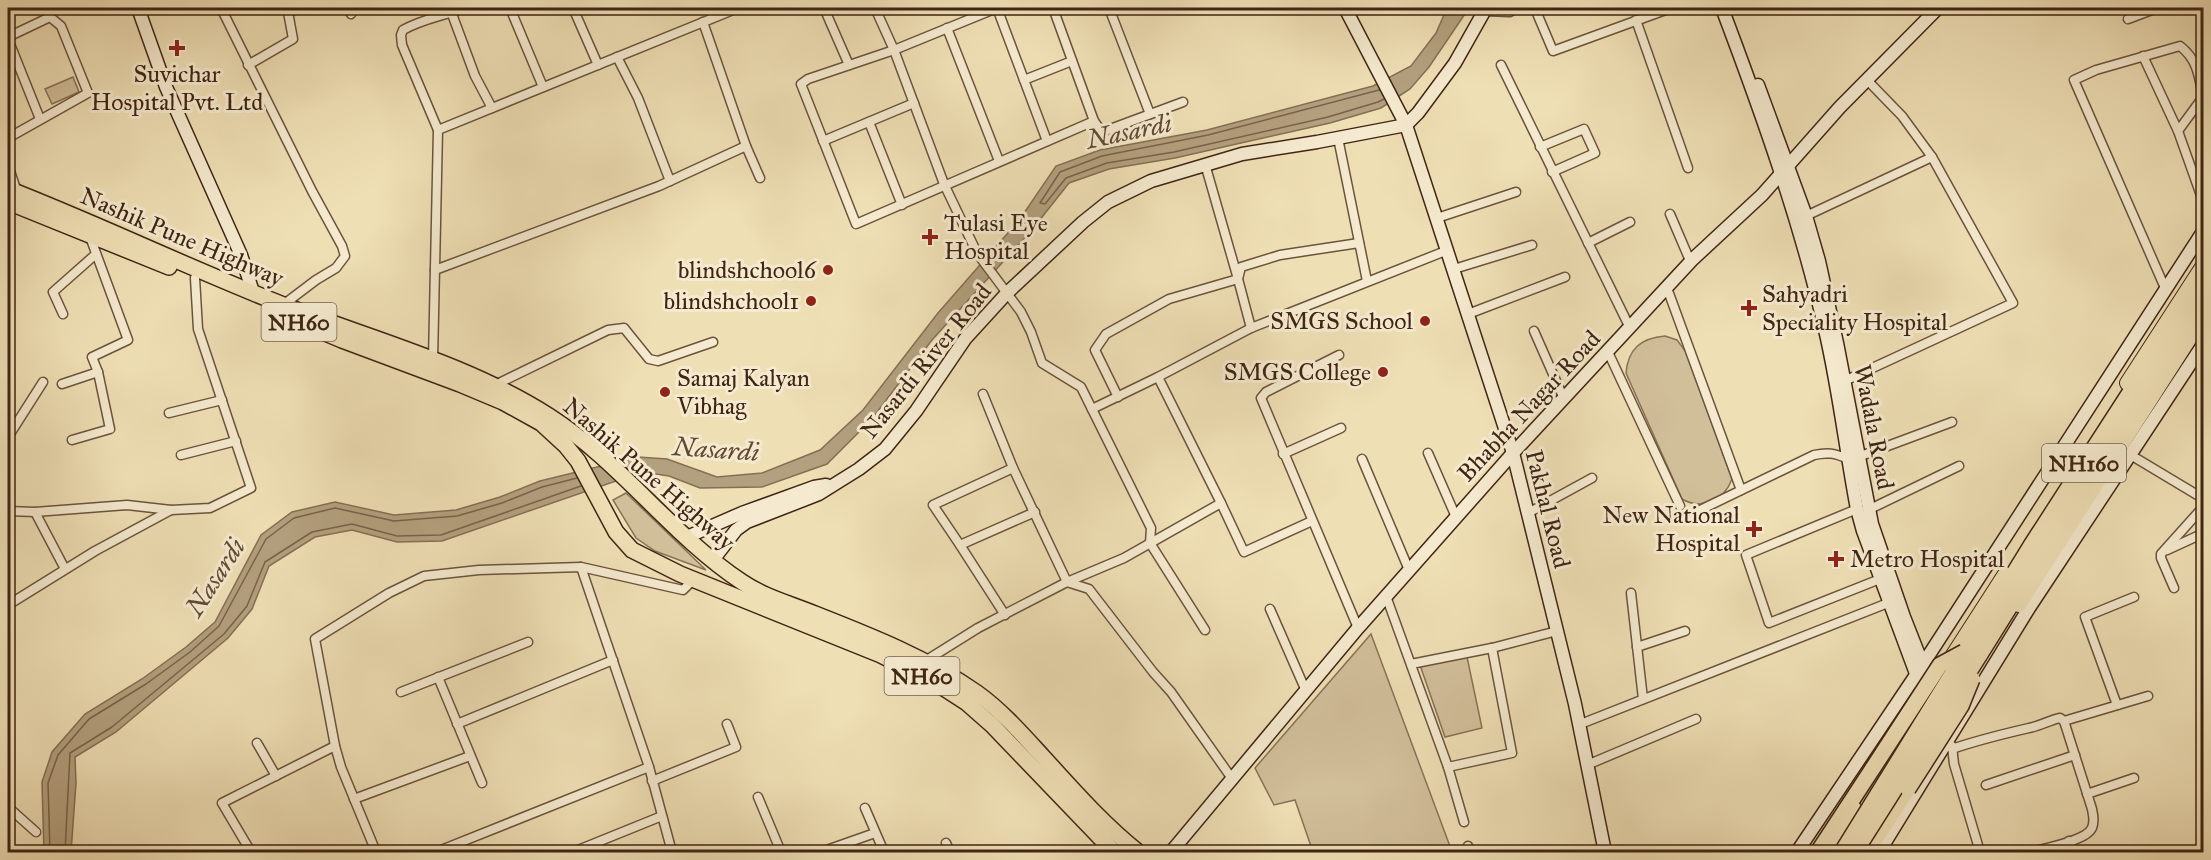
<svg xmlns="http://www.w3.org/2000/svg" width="2211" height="860" font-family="'IM FELL Great Primer',serif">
  <rect width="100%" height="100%" fill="#efdfb5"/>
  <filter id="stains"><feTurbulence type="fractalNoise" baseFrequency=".00333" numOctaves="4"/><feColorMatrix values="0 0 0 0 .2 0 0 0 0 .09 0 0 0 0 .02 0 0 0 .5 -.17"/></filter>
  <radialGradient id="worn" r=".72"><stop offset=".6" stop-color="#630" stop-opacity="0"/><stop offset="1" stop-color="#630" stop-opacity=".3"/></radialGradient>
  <!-- green -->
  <g fill="#d1bf9a" stroke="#887257" stroke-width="1.5">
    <path d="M73,77L79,92L52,104L45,89Z"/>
    <path d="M1665,336L1677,340L1686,352L1732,479C1725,499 1702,511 1682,499L1626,373C1628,349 1641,338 1665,336Z"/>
    <path d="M626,493L706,570L655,551L636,538L613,500Z"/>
    <path d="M1371,634L1451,849L1425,852H1313L1295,800L1274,805L1255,768Z"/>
    <path d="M1467,657L1482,728L1445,737L1420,665Z"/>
  </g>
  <!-- water -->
  <path fill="#b3a07e" stroke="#856f54" stroke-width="1.5" d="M1447,8H1469L1429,67L1410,89L1381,108L1330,123L1241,143L1175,158L1109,169L1069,183L1031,231L932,340L871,420L827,464L762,487L700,488L669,476L642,472L442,541L397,542L352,530L315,537L269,566L252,609L228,638L116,732L75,757L76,783L71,852H44L42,782L52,752L85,714L142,679L186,647L215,622L261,535L292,512L335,502L394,515L456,510L500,497L540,481L638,457L667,459L717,477L762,473L820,450L863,410L938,313L1020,219L1056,166L1100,150L1207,130L1373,86L1411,66L1436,33Z"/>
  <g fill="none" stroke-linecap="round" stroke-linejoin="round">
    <!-- shore -->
    <g stroke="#796249" stroke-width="1.5">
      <path d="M1379,90L1208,135L1102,156L1060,172L1040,203L1045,204L1066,178L1107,163L1174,152L1328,117L1378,102L1384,99"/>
      <path d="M50,852L48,783L58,755L89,719L146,684L190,652L219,626L266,539L294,518L335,508L394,521L457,516L502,503L542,487L577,478"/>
      <path d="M65,852L70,753L112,727L224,634L247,606L265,562L312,532L352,524L397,536L441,535L581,486"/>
    </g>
    <!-- street casing -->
    <g stroke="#6b543c" stroke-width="11">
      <g id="street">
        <path d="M221,8L312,191L342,246L345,256L336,268L316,280L283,305"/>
        <path d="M348,8L351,14L355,8"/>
        <path d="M510,8L543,87"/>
        <path d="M573,8L598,65"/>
        <path d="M824,8L849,65"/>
        <path d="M875,8L894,50L944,184L977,253L1021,312L1031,332L1042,363L1081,387L1151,528L1150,543L1205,630"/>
        <path d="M997,8L894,50L808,79L801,84L856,224L1094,121L1102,132L1183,102"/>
        <path d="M997,8L1047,141"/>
        <path d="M1053,8L1094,121"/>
        <path d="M1109,8L1150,114"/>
        <path d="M1541,8L1536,11L1553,51L1671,8"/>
        <path d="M1484,11L1510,12L1516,8"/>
        <path d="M288,12L300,8"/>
        <path d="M452,14L475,76L492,108"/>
        <path d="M2128,19L2157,8"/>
        <path d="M1636,20L1688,168"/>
        <path d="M703,22L746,146L760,178"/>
        <path d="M947,28L999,161"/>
        <path d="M8,37L50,17L61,26L88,93L8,138"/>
        <path d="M8,39L40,119"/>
        <path d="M2143,56L2178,131L2204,204"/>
        <path d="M617,57L638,98L670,181"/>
        <path d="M248,65L293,39L288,12L284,8"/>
        <path d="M1501,65L1630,328"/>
        <path d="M1024,80L1072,61"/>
        <path d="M869,122L902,205"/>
        <path d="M438,130L402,45L401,35L403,30C422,19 444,16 464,8"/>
        <path d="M1338,138L1367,281"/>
        <path d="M823,141L914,103"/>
        <path d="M1540,147L1584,129L1595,153L1552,172"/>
        <path d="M8,165L17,192"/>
        <path d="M1670,214L1691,263"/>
        <path d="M1806,216L1932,157"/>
        <path d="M1437,218L1516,192"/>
        <path d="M1588,243L1630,222"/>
        <path d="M1454,269L1532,245"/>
        <path d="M435,270L659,186L746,146"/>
        <path d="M1667,288L1741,490"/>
        <path d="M2165,288L2074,80L2096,70L2180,46C2198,60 2199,77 2203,97L2178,131"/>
        <path d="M63,314L53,292L96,254"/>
        <path d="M1468,314L1565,277"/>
        <path d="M1251,328L1238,279L1241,267L1280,255L1359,243"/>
        <path d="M1534,331L1564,399"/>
        <path d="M1608,352L1680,506"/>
        <path d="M1339,355L1266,392L1261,398L1358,628"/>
        <path d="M433,360L438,130L738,8"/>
        <path d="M1840,383L2013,303L1932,157L1902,116L1867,80"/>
        <path d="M62,384L98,372"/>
        <path d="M493,386L608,330L624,328L649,359L658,361L713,342"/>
        <path d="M983,394L1013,468L1067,582L1124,558L1221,503L1158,377L1251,328L1448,250"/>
        <path d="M1118,397L1095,350L1106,334L1169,299L1238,279L1205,164"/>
        <path d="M1092,409L1158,377"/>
        <path d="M169,413L222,400"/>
        <path d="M8,437L43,382"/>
        <path d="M72,440L110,429L98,372L92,357L128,340L89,234"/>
        <path d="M1428,453L1456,517"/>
        <path d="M1283,454L1341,428"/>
        <path d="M2129,454L2204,499"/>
        <path d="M181,455L236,441"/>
        <path d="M1858,457L1952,422"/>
        <path d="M1362,459L1409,570"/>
        <path d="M1221,503L1244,552L1312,521"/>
        <path d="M1857,509L1746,555L1769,623L1880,579"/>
        <path d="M1870,509L1959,466"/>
        <path d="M8,511L35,512L127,505L171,510L210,508L251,488L198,329L195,278"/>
        <path d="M1698,511L1814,455C1827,452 1835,453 1848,459"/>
        <path d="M35,512L65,569"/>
        <path d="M1528,513L1592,478"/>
        <path d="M960,545L933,505L1013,468"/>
        <path d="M2167,550L2204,533"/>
        <path d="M581,567L649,767"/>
        <path d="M2174,588L2161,558V554L2204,506"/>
        <path d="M1631,593L1643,699"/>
        <path d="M1386,596L1448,767L1464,822"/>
        <path d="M8,605L95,551L171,510"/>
        <path d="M1270,609L1306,691"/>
        <path d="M1005,615L960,545L1035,512"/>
        <path d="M1637,647L1685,631"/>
        <path d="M922,663L978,628L1067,582L1089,589L1153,672L1171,692L1233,780"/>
        <path d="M1411,664L1492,648L1557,631"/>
        <path d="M438,677L482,783"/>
        <path d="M401,692L528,642"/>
        <path d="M2117,705L2085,617L2134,597"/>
        <path d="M457,724L613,660"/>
        <path d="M1578,725L1888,603"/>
        <path d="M257,743L276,776"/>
        <path d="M1952,746L1954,764L1980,852"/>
        <path d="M1952,749C1978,740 2003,734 2029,728C2040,726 2050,720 2060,718L2064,721L2148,696"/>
        <path d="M1587,765L1696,719"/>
        <path d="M1448,767L1512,753L1492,648"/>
        <path d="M652,781L736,747L727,724"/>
        <path d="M1986,785L2075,755"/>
        <path d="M2087,794L2134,778"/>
        <path d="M758,797L781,852"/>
        <path d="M354,799L470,756"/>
        <path d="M8,807L36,832"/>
        <path d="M865,808L884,852"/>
        <path d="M2069,841L2073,852"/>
        <path d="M946,843L950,852"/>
        <path d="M1468,846L1470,852"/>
        <path d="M251,852L222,803L335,746"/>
        <path d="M376,852L341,767L335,746L315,639L389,593L424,576L479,570L581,567L683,590L694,579"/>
        <path d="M436,852L649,767L672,852"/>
        <path d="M573,852L662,816"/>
        <path d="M821,852L875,833"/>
        <path d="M2031,852C2045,848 2086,841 2092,828C2095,821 2093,815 2092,809L2064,721"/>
      </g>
    </g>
    <!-- secondary casing -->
    <g stroke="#3f2514" stroke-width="15">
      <g id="secondary">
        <path d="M138,8L166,87L241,255L253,292"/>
        <path d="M1345,8L1406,125L1513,453L1575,704L1605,852"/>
        <path d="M1722,8C1762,114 1801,223 1826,334C1839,391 1846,451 1857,509L1863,531L1925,698"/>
        <path d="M1758,85L1806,216L1819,261L1837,343L1872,524L1904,617L1939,706"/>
        <path d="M687,537L742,513L814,487L826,485"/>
        <path d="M713,560L736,530L747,522L819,494L859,469L885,449L916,411L965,339L1007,293L1083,222L1108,202L1151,181L1242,154L1317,142L1406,125L1418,113L1455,63L1486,8"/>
        <path d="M1171,852L1358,628L1513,453L1693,259L1762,195L1840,107L1938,8"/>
        <path d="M1797,852L1916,675L2204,230"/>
        <path d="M1879,852L2029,608L2204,343"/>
      </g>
    </g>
    <!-- primary casing -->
    <g stroke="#3f2514" stroke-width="16">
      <g id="primary">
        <path d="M2127,383L2204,264"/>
        <path d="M2019,605L2204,316"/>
        <path d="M1949,661L2005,574"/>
        <path d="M1827,852L1855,809"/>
      </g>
    </g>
    <!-- highway casing -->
    <g stroke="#3f2514" stroke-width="18">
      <g id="highway">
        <path d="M8,189C103,226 195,271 291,308C377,341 471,366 549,416C621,462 671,535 742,582C764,597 791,604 815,614C871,636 927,658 977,693C1002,711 1023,735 1044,758C1074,791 1103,824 1138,852"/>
        <path d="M8,202L169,267"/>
        <path d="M285,316L342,340L460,384L503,402L541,423L566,446L578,461L616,532L632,550L680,574L881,655L936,683L967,703L992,725L1114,852"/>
        <path d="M1967,650L2032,544L2204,278"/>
        <path d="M1979,656L2146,388L2204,300"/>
        <path d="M1818,852L1873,768"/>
        <path d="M1867,852L1908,789"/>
      </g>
    </g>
    <!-- street -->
    <use href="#street" stroke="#f5eacf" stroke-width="8"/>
    <!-- secondary -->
    <use href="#secondary" stroke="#f5eacf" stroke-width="12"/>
    <!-- primary -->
    <use href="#primary" stroke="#efdfb5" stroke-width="14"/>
    <!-- highway -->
    <use href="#highway" stroke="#efdfb5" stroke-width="15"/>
    <!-- highway-bridge casing -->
    <g stroke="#3f2514" stroke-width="18" stroke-linecap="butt">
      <g id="highway-bridge">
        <path d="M1873,768L1940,665L1964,652"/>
        <path d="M1908,789L1961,706L1972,679"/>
        <path d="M1842,852L1967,650"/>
        <path d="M1855,852L1979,656"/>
      </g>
    </g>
    <!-- highway-bridge -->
    <use href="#highway-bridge" stroke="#efdfb5" stroke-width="15"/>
  </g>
  <!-- markers -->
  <g fill="#8f2418" stroke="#f5eacf" stroke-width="2">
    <path d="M174 39h6v6h6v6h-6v6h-6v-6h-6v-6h6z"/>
    <path d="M927 228h6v6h6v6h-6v6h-6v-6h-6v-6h6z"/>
    <circle cx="828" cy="270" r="6"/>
    <circle cx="811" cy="301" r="6"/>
    <path d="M1746 299h6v6h6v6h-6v6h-6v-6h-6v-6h6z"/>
    <circle cx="1425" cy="321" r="6"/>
    <circle cx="1383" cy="372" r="6"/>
    <circle cx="665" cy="392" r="6"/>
    <path d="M1751 520h6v6h6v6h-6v6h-6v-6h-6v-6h6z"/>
    <path d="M1833 550h6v6h6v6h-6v6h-6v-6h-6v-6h6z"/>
  </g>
  <g text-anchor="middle" stroke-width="6" stroke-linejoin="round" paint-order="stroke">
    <!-- shield labels -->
    <g fill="#f5eacf" stroke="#76604c" stroke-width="1.5">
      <rect x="261.5" y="303" width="75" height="38" rx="4.5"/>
      <rect x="2042" y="444" width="84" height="38" rx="4.5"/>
      <rect x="884.5" y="657" width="75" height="38" rx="4.5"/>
    </g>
    <g font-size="22" font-weight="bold" fill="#3f2514">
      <text x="299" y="330">NH60</text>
      <text x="2084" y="471">NH160</text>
      <text x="922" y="684">NH60</text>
    </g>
    <!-- poi labels -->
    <g font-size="24" fill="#3f2514" stroke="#f5eacf" text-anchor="end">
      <text x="177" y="82" text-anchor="middle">Suvichar<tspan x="177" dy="28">Hospital Pvt. Ltd</tspan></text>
      <text x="944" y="231" text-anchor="start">Tulasi Eye<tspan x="944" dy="28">Hospital</tspan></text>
      <text x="816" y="278">blindshchool6</text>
      <text x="1762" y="302" text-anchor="start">Sahyadri<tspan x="1762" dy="28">Speciality Hospital</tspan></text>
      <text x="799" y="309">blindshchool1</text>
      <text x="1413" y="329">SMGS School</text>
      <text x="1371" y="380">SMGS College</text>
      <text x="677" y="386" text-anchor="start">Samaj Kalyan<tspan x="677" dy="28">Vibhag</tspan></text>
      <text x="1740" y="523">New National<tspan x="1740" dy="28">Hospital</tspan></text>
      <text x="1850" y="567" text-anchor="start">Metro Hospital</text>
    </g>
    <!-- street labels -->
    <g font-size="24" fill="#3f2514" stroke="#f5eacf">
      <text transform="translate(182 237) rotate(23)" y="8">Nashik Pune Highway</text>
      <text transform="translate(926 361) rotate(-51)" y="8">Nasardi River Road</text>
      <text transform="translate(1529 406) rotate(-47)" y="8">Bhabha Nagar Road</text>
      <text transform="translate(1874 427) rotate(79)" y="8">Wadala Road</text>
      <text transform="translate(649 474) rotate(41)" y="8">Nashik Pune Highway</text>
      <text transform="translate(1548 509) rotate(76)" y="8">Pakhal Road</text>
    </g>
    <!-- water labels -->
    <g font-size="26" font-style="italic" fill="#624a34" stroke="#f5eacf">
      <text transform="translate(1129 131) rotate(-12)" y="9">Nasardi</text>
      <text transform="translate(716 449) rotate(4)" y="9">Nasardi</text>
      <text transform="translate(215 577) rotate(-57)" y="9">Nasardi</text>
    </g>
  </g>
  <!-- margin -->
  <rect width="2211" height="860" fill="none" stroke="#efdfb5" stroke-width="30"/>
  <rect x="9" y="9" width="2193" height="842" fill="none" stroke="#3f2514" stroke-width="3"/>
  <rect x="15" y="15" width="2181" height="830" fill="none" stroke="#3f2514" stroke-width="1.5"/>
  <rect width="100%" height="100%" filter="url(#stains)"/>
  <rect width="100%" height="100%" fill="url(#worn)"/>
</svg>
